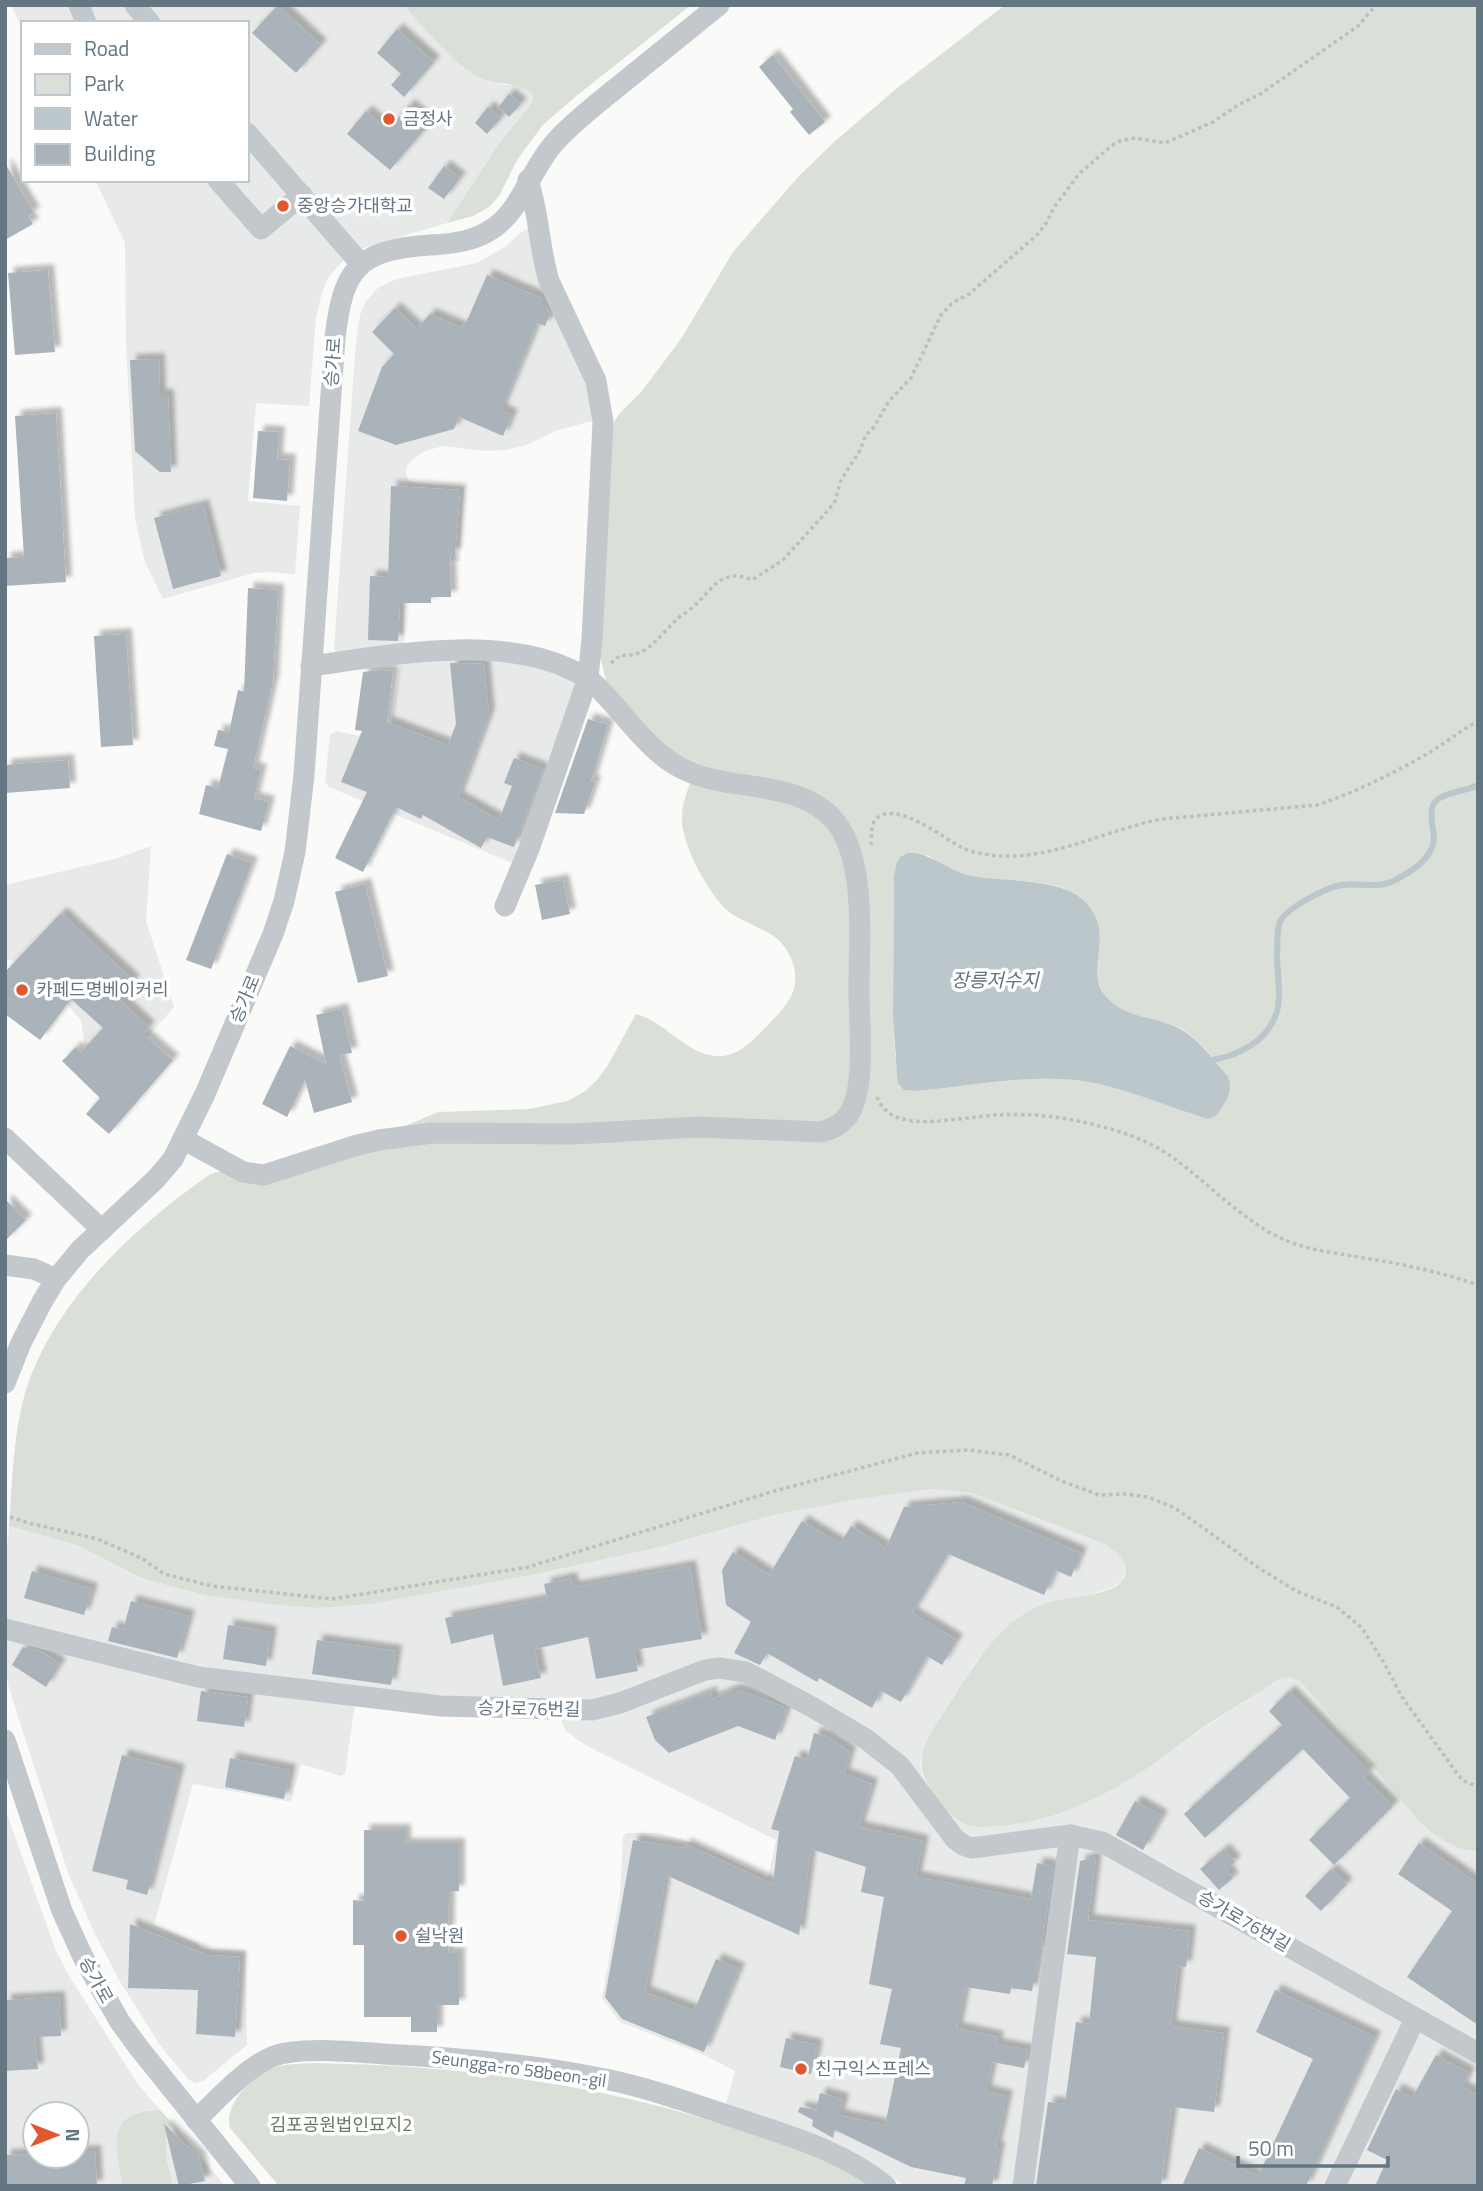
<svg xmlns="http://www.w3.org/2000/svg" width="1483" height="2191" font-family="'Titillium Web','Noto Sans KR',sans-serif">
  <defs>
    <filter id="shadow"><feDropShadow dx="6" dy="-6" stdDeviation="2" flood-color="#0004"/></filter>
  </defs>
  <rect width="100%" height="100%" fill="#fafaf8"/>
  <!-- built -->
  <g fill="#e8e9e9" fill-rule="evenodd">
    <path d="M11,5H403L463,66L505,85H515L524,87L532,94L533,101L498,145L447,223L363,248L345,259L330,275L322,292L316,318L309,406L256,403L248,501L300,506L295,574L269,572L254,573L163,599L145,562L135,519L126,344L125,243L95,180H247V23H23V30Z"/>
    <path d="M531,226L588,382L592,421L558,430L524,446L505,450L484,451L443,446L425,451L413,459L407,466L406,474L409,481L415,483L464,487L460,561L408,558L405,563L404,648L336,653L334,647L356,342L360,315L366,301L378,288L396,279L477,263L508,245L520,233Z"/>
    <path d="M437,658L510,659L575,680L576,687L515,864L329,787L325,782L330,735L336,731L380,740L390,734L400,663Z"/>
    <path d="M151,846L146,921L174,1007L113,1076L86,1052L81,1021L70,1007L22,965L14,961L5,959V885L118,858Z"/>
    <path d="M933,1489L972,1493L1105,1544L1118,1552L1124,1562L1125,1571L1122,1581L1111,1588L1095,1593L997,1638L976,1662L932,1730L920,1761L923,1777L933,1794L1083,1804L1135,1776L1205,1727L1276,1681L1285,1677H1292L1301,1682L1418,1820L1468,1851L1478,1852V2186H905L876,2166L726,2104L735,2071L704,2055L620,2022L602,1998L620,1895L623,1837L626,1833H658L680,1839L696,1844L768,1878L776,1840L587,1746L566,1731L560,1719L425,1697L357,1689L345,1774L341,1776L301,1764L291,1802L193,1784L154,1925L196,1942L203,1949L246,1950L247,2045L203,2081L196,2083L189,2080L162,2048L119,1980L94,1932L68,1873L9,1688L5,1667V1569L9,1526L79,1546L139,1577L169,1586L209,1596L277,1605L319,1608L371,1604L532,1575L656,1548L774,1515L859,1499Z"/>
    <path d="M5,1809L56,1951L69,1976L137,2083L160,2110L148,2111L117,2139L123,2186H5ZM35,2114H77V2156H35Z"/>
    <path d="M173,2124L225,2186H173L164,2143L166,2132Z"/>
  </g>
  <!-- green -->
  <g fill="#dadfd7" fill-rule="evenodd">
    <path d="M403,5H691L575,97L542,126L517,160L499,196L489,207L473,216L447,223L498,145L533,101L532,94C516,80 493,86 475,75C450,60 424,27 403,5Z"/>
    <path d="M1005,5H1478V1852C1453,1849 1436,1837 1418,1820L1301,1682C1291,1676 1286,1676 1276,1681C1252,1697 1228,1711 1204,1727C1181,1743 1159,1761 1135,1776C1093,1802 1047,1823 997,1826C986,1827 975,1828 965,1824C956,1820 948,1812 941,1804C929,1788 917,1772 923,1752C928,1733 941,1717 951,1701C975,1664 1001,1619 1045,1604C1064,1597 1109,1596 1121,1582C1134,1566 1117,1552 1105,1544L972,1493L933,1489L859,1499L774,1515L656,1548L532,1575L371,1604L319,1608L277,1605L209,1596L169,1586L139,1577L79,1546L9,1526C13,1476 13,1420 32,1373C65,1291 139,1224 209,1175C231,1164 247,1185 270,1184L438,1112L530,1109L567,1101L584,1092L597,1080L608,1065L636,1014C666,1022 684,1053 716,1056C737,1058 752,1041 765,1028C786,1006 804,990 791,958C787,950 782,942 775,937C761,927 742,922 728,911C709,895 680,842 682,817C682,804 687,792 691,781L675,758L608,688L600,657L611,427L620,413L642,391L681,339L733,252L798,177L834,142L896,89ZM927,855C941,864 954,872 970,876C1006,884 1048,875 1080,897C1115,921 1084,965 1105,996C1122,1021 1158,1016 1182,1029C1200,1040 1214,1060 1227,1075L1215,1117L1208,1119C1164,1106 1120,1085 1074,1080C1022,1075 970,1086 918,1091L904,1089L895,1056L893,1018L894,878Z"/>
    <path d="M315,2063C466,2066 605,2084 749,2133C774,2141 801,2148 825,2159C840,2167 855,2177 871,2186H279L230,2128C224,2104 251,2078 271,2069C284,2063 301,2064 315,2063Z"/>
    <path d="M160,2110L173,2124C159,2142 169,2164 173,2186H123C116,2145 104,2112 160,2110Z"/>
  </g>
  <!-- water -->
  <path fill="#bbc7cb" d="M908,853C930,852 946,869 967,875C1007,885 1085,871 1098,924C1105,950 1086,978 1109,1000C1129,1020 1159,1016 1182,1030C1200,1040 1213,1060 1227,1075C1235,1091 1225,1104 1215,1117L1208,1119C1164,1106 1120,1085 1074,1080C1022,1075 970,1086 918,1091L904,1090L898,1083L897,1074L893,1018L894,878L896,865L900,857Z"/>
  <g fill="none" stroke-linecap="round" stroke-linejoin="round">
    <!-- stream -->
    <path stroke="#bbc7cb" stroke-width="6" d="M1206,1061C1237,1057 1271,1041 1278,1007C1281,990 1277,972 1277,954C1278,945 1276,931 1280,922C1286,908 1327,887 1342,885C1360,883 1378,889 1395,880C1409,873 1428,861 1433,845C1437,830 1424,810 1438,799C1447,792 1466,791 1478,785"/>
  </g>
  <!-- building -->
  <g fill="#aab3b9" filter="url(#shadow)">
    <path d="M278,5L321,45L296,73L252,33Z"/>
    <path d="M397,29L434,62L404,97L391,85L401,74L377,53Z"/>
    <path d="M773,55L825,122L809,135L790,112L793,109L759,67Z"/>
    <path d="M509,94L521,104L509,117L498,107Z"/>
    <path d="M409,105L430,123L390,170L347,134L366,111L388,130Z"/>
    <path d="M488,107L501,118L487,134L475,123Z"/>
    <path d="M5,163L34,213L28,216L33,224L5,240Z"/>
    <path d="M444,166L460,178L444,199L428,188Z"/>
    <path d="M48,270L55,352L15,355L8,273Z"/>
    <path d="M487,275L543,299V306L547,307L550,314L545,326L537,323L501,410L512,415L503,436L459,417L454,429L396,445L358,431L382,367L394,354L372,332L395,308L417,329L430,314L462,328L464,323H466Z"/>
    <path d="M159,359L160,395H168L171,472H160L135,451L130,360Z"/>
    <path d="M56,413L66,582L5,586V558L24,557L15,416Z"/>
    <path d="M258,431L279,432L277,459L290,460L287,501L253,498Z"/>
    <path d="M391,486L460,490L455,555L450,554L451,597H431V603H400L398,641L368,640L370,576L388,577Z"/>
    <path d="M203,505L221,576L173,589L154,518Z"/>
    <path d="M248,588L278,590L273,681L253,768L261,770L254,798L269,802L261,831L199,814L206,785L218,788L228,749L214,746L218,730L229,732L238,690L244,692Z"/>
    <path d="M126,634L133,745L101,747L94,636Z"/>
    <path d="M450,663L484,664L489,714L458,797L499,820L512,786L504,783L514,758L543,769L514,847L487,837L481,848L423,815L421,819L396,807L363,872L335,858L367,792L341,782L362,731L355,730L363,672L380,670L393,671L387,722L448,745L456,724Z"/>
    <path d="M588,719L608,725L591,781L595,782L584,814L555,813Z"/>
    <path d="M68,760L70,788L5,793V765Z"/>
    <path d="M227,854L252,863L211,969L186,960Z"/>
    <path d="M563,880L570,914L542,920L535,885Z"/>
    <path d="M365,884L388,976L358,983L335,892Z"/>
    <path d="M61,913L134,981L118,998L149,1027L143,1034L173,1060L109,1134L86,1114L100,1098L62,1061L76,1047L81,1052L103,1028L71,999L40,1040L5,1014V972Z"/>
    <path d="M342,1009L352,1053L339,1055L352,1102L314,1113L305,1080L287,1117L262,1104L290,1046L326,1064L316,1015Z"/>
    <path d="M5,1199L26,1220L5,1241Z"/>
    <path d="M962,1502L1081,1553L1071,1577L1055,1570L1044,1595L948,1554L912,1613L957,1640L942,1665L927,1656L901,1702L881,1691L872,1708L819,1678L817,1682L767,1653L760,1665L734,1653L751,1622L726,1605L722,1570L733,1552L769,1575L802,1521L840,1544L851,1526L886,1548L904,1507Z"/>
    <path d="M690,1566L702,1639L634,1650L638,1671L596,1679L588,1637L535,1649L541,1678L503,1686L493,1634L451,1644L445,1618L547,1599L544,1584L571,1578L573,1587Z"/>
    <path d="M32,1571L92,1589L84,1615L24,1598Z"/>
    <path d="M131,1601L189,1616L177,1658L108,1641L112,1627L123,1630Z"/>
    <path d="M228,1625L271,1632L266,1666L223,1659Z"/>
    <path d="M317,1640L396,1651L391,1685L312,1674Z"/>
    <path d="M23,1647L40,1651L60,1664L46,1687L12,1665Z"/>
    <path d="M733,1690H739L787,1708L775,1740L738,1726L669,1753L655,1740L646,1717L711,1692L712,1699Z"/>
    <path d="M201,1691L248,1697L244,1727L197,1721Z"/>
    <path d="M1289,1691L1369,1772L1364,1777L1393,1806L1334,1865L1309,1840L1350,1798L1303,1749L1205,1838L1184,1814L1282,1725L1269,1711Z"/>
    <path d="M814,1733L826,1736L850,1752L844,1774L872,1784L859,1827L923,1841L916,1877L1031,1899L1037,1863L1053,1866L1041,1950H1039L1032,1991L1011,1988L1010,1994L965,1987L957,2028L998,2037L996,2044L1028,2050L1024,2068L992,2062L986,2091L1007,2096L996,2147L999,2148L992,2186H964L966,2178L911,2167L835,2130L833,2138L812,2126L813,2120L798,2112L800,2107L816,2110L820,2093L843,2099L839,2115L885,2125L901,2048L880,2044L892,1989L869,1984L884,1897L861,1892L866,1867L811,1849L799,1935L666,1875L645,1992L694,2011L716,1959L739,1969L704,2052L622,2019L605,1997L633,1840L683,1848L685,1844L773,1884L779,1831L771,1829L795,1756L807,1760Z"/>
    <path d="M122,1755L179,1770L147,1895L126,1889L128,1880L92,1871Z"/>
    <path d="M230,1758L290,1770L284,1799L225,1787Z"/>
    <path d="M1135,1801L1162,1816L1143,1850L1116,1835Z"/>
    <path d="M364,1830H405V1844H459V1891H449L448,1953H459V2005H437V2032H411V2017H364V1945H353V1900L364,1901Z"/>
    <path d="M1419,1843L1478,1884V2025L1407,1977L1452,1911L1398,1874Z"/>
    <path d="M1224,1849L1235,1862L1226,1869L1233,1878L1219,1890L1200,1869Z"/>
    <path d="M1096,1857L1088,1920L1190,1931L1186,1967L1178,1966L1171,2026L1224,2033L1214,2112L1172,2107L1161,2186H1036L1048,2102L1065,2104L1076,2022L1089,2024L1096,1957L1067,1954L1080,1861Z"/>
    <path d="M1331,1869L1347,1884L1321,1911L1305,1896Z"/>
    <path d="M130,1924L207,1955L240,1957L235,2037L196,2034L198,1990L128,1988Z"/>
    <path d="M1275,1990L1375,2037L1306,2186H1182L1199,2148L1258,2176L1313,2059L1256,2032Z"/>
    <path d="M59,1997L61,2036L35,2037L38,2069L5,2071V2000Z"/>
    <path d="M786,2038L817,2045L811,2074L780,2067Z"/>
    <path d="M1436,2055L1469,2073L1462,2087L1478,2095V2186H1375L1387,2160L1367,2150L1396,2089L1412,2098Z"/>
    <path d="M164,2124L199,2157L205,2181L179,2186Z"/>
    <path d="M95,2151L97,2186H5V2155L35,2154V2156H77V2152Z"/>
  </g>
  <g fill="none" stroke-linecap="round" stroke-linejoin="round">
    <!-- path -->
    <g stroke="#bbbfc2" stroke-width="3.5" stroke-dasharray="3.5 3.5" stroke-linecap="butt">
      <path d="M611,663L621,655C646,659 660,635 677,619C682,615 689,611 694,606C713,589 721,567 752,580L783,560L830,508L835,501L841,480L859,452L866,435L874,427L889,401L911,378L941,315L952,303L969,294L1037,235L1047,222L1053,209L1079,174L1111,146L1120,141L1135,138L1165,143L1213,122L1238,105L1259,95L1358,26L1376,5"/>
      <path d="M871,845C872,837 870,825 876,819C896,799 944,839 963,848C969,851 977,853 984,854C1045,865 1103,830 1162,819L1317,805C1354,793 1392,774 1427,754C1444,744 1460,731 1478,721"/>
      <path d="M877,1097C881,1107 889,1115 899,1118C925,1127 971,1116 999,1115C1025,1113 1053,1116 1078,1121C1111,1128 1144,1137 1172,1157C1210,1184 1243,1222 1287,1241C1311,1251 1339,1253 1364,1258C1403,1264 1441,1272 1478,1285"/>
      <path d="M10,1517L28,1523L98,1539L143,1559L164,1574L212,1586L332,1599L528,1567L771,1492L917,1453L969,1450L1009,1455L1064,1482L1099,1495L1126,1494L1148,1497L1175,1508L1262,1570L1296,1591L1337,1607L1362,1628L1383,1661L1402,1697L1462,1780L1478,1787"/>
    </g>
    <!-- minor -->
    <g stroke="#c3c8cc" stroke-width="21">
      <path d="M79,5L86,23"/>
      <path d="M135,5L150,23"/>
      <path d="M247,133L361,264"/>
      <path d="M218,180L261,229L302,195"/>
      <path d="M505,906L529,849L588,678L592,639L602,444L603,422L596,381L549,281C539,248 539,213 528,180"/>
      <path d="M5,1138L102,1230"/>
      <path d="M183,1139L243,1172L264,1175L354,1146L379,1140L432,1133L574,1134L699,1127L821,1132C833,1129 844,1124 850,1112C866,1085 859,1024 859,991C859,953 862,913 856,875C853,857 847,836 835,821C799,779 733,792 687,771C646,753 623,709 591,681C585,676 579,674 572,670C498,634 391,655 311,666"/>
      <path d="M5,1265L34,1269L56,1279"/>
      <path d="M5,1383L21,1343L42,1302L56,1279L80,1250L156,1179L173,1159L205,1094L273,934L284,901L295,852L304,775L335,338C343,268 358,250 430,245C454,244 476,241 495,227C521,209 533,165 556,141C575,120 598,103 620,85C653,58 686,32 719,5"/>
      <path d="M5,1629L198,1677L441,1706L592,1710L620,1703L705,1670L719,1668L746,1672L812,1707L866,1739L900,1766L955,1839L963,1845L972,1848L1070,1835L1102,1842L1478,2053"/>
      <path d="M5,1740L62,1911L83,1957L120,2022L139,2048L250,2186"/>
      <path d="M196,2120C217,2100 246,2067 274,2056C301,2046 355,2052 384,2054C459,2058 533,2064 605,2079C654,2089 701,2107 748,2122C796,2138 846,2153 886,2186"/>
      <path d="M1023,2186L1070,1835"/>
      <path d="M1335,2186L1415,2019"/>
    </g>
  </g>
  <!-- markers -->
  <g fill="#e4572e" stroke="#fff" stroke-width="2.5">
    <circle cx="389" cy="119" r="7"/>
    <circle cx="283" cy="206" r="7"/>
    <circle cx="22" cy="990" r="7"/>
    <circle cx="401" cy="1936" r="7"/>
    <circle cx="801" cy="2069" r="7"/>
  </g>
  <g text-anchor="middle" stroke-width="7" stroke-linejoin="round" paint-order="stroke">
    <!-- poi labels -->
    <g font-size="18" fill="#657683" stroke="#fff" text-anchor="start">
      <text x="403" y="125">금정사</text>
      <text x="297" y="212">중앙승가대학교</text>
      <text x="36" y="996">카페드명베이커리</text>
      <text x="415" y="1942">쉴낙원</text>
      <text x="815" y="2075">친구익스프레스</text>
    </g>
    <!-- street labels -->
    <g font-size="18" fill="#657683" stroke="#fff">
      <text transform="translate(333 362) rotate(-86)" y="6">승가로</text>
      <text transform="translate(245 999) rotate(-67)" y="6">승가로</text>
      <text transform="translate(529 1709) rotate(1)" y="6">승가로76번길</text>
      <text transform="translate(1244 1921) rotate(30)" y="6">승가로76번길</text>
      <text transform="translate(96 1980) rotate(61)" y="6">승가로</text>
      <text transform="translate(519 2069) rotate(8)" y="6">Seungga-ro 58beon-gil</text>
    </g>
    <!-- park labels -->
    <g font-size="18" fill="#687a64" stroke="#fff">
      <text x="341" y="2131">김포공원법인묘지2</text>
    </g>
    <!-- water labels -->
    <g font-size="19" font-style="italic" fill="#60757c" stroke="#fff">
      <text x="995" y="987">장릉저수지</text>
    </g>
  </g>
  <!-- border -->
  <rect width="1483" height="2191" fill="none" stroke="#657683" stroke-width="14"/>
  <!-- legend -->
  <rect x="21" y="21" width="228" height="161" fill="#ffffff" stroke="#c1c8cd" stroke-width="2"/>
  <rect x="35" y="44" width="35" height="10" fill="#c3c8cc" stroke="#c1c8cd" stroke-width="2"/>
  <text x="84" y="56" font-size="21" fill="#657683">Road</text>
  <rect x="35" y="74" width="35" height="21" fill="#dadfd7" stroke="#c1c8cd" stroke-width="2"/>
  <text x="84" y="91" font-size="21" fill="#657683">Park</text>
  <rect x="35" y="108" width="35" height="21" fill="#bbc7cb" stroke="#c1c8cd" stroke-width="2"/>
  <text x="84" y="126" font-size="21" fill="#657683">Water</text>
  <rect x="35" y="144" width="35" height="21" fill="#aab3b9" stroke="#c1c8cd" stroke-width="2"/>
  <text x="84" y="161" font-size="21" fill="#657683">Building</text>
  <!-- north arrow -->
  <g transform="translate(56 2135) rotate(90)"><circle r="33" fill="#ffffff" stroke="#c1c8cd" stroke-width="2"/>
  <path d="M0-5L12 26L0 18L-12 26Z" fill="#e4572e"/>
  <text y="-10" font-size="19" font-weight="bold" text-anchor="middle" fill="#657683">N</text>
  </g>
  <!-- scale -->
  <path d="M1238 2156v10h150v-10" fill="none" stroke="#657683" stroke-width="3.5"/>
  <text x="1248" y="2156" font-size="21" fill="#657683" stroke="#ffffff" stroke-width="5" paint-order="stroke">50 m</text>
</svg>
